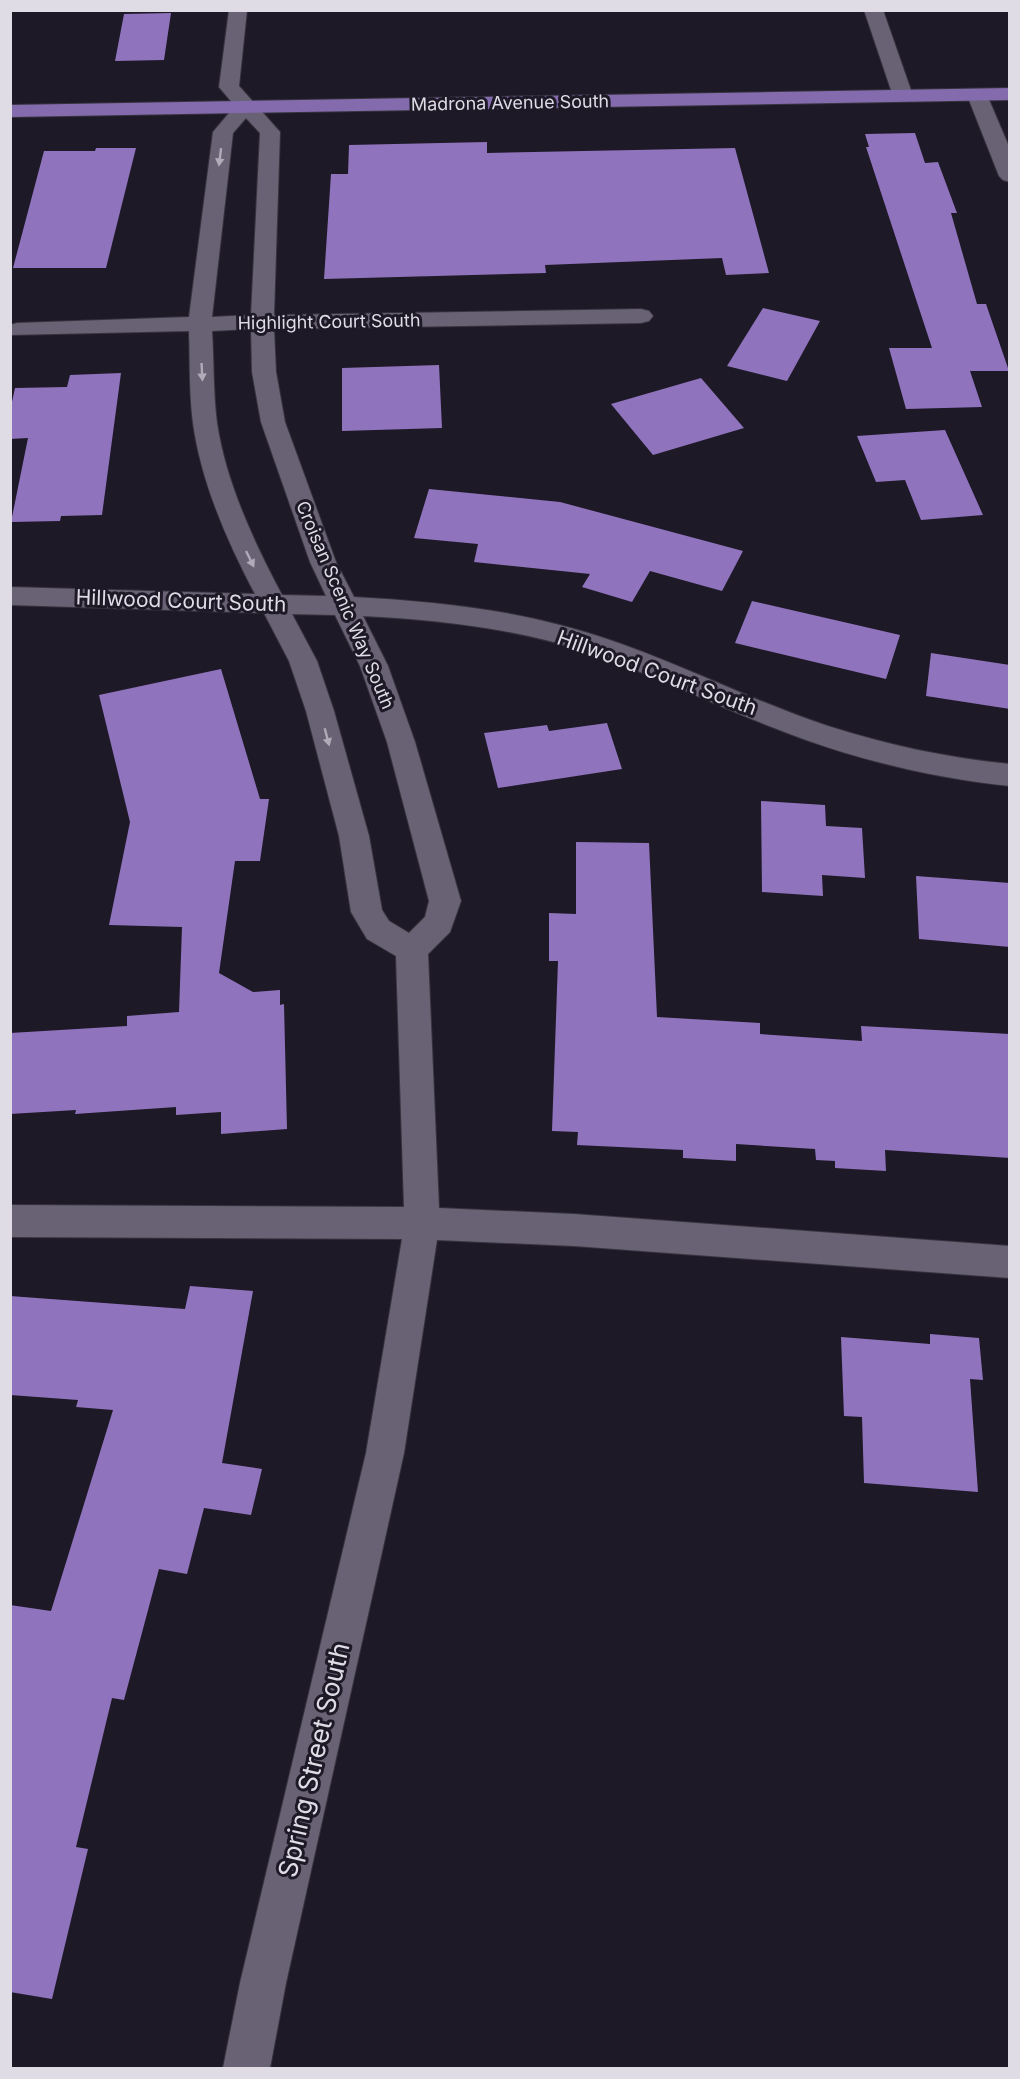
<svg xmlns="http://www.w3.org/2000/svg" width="1020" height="2079" font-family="Inter,sans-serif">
  <rect width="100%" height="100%" fill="#1e1927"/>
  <!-- building -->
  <g fill="#8f74bd">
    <path d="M171,13L164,60L115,61L124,14Z"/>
    <path d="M915,133L925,163L938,162L957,213H951L977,304H986L1009,371H970L982,407L906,409L889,348H932L866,147H869L865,134Z"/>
    <path d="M487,142V153L735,148L769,273L726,275L722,258L545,265L546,273L324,279L331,174H348L349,145Z"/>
    <path d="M96,148H136L106,268H13L44,151H95Z"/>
    <path d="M763,308L820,321L787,381L727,366Z"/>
    <path d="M439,365L442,428L342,431V368Z"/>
    <path d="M121,373L102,515L61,516L60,521L11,522L28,438L10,439V411L15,388L67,387L70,375Z"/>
    <path d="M701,378L744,428L653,455L611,404Z"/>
    <path d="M945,430L983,515L921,520L905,480L876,482L857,436Z"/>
    <path d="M429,489L560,502L743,551L722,591L650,571L632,602L582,587L590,574L474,562L478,544L414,538Z"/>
    <path d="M752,601L900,635L886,679L735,643Z"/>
    <path d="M931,653L1010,665V709L926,696Z"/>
    <path d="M221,669L260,799H269L260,861H235L219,973L253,992L280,990V1005L284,1004L287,1129L221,1134V1112L176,1115V1107L75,1114L76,1110L10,1114V1033L127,1026V1016L179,1012L182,927L109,925L130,822L99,695Z"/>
    <path d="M607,723L622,769L498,788L484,733L547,725L549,731Z"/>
    <path d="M761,801L825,805L826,826L862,828L865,878L822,875L823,896L762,892Z"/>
    <path d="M576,842L649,843L657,1017L760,1023V1034L862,1041L861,1026L1010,1034V1158L885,1150L886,1171L835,1168V1161L816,1160L815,1149L736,1144V1161L683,1158V1150L577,1145L578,1132L552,1131L558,961H549V913L576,914Z"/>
    <path d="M916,876L1010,883V947L919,939Z"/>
    <path d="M190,1286L253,1291L222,1463L262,1469L251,1515L204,1508L187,1574L159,1569L124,1700L112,1698L76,1847L88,1849L52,1999L10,1992V1605L51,1611L113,1410L76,1407L78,1400L10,1395V1296L185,1309Z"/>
    <path d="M930,1334L979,1338L983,1380L970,1379L978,1492L864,1483L862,1417L844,1416L841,1337L930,1344Z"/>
  </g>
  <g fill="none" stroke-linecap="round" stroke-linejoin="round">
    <!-- minor casing -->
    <g stroke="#37343f" stroke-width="2">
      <g id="minor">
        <path d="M229,10H247L239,86L280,132L274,315L641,309L649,311L653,316L649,321L641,323L274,329L276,372L285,422L336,562L354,597C441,602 520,610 604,638C680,663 752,701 828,726C887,745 948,758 1010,764V786C941,779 871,763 806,740C732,714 661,677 587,652C514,628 439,620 363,616L388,666L415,742L461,901L450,932L428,954L439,1208L574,1214L1010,1246V1278L574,1246L437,1240L404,1453L286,1983L270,2068H223L240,1983L366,1453L402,1239L10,1237V1205L404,1207L396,956L367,939L351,912L339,836L306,711L289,661L264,613L10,605V587L255,594C227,541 201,482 193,423C189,393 190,361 189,331L10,335V325L17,323L189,317L213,132L235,106L219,87ZM246,118L260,133L251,315L212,317L233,133ZM251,329L252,372L261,422L310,562L326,596L282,595C254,542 226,483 217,423C213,393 214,361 212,331ZM292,614L335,615L360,666L387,742L429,901L425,917L409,933L389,921L382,910L369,836L334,711L317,661Z"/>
        <path d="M864,10H883L913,96L910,100H896L893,96Z"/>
        <path d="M977,89L984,91L987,95L1010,149V182L1003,180L999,176L967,95L970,91Z"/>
      </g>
    </g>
    <!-- major casing -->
    <g stroke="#37343f" stroke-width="2">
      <path id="major" d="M1010,88V100L10,117V105Z"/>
    </g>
    <!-- minor -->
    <use href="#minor" fill="#686274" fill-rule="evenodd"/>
    <!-- major -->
    <use href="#major" fill="#846bad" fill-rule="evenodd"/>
  </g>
  <!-- one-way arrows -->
  <defs><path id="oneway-solid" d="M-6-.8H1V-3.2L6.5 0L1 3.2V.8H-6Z" transform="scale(1.5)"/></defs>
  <g fill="#afabb8">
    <use href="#oneway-solid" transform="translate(220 157) rotate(97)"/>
    <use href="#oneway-solid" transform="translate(202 372) rotate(87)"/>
    <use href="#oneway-solid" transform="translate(250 559) rotate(64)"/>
    <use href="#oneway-solid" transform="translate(327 737) rotate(75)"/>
  </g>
  <g text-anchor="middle" stroke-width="6" stroke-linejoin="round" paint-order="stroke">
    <!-- far-street labels -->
    <g font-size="18" fill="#dfdce6" stroke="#1e1927">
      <text transform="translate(510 103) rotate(-1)" y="6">Madrona Avenue South</text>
      <text transform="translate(329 322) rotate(-1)" y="6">Highlight Court South</text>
      <text transform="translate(345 605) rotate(67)" y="6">Croisan Scenic Way South</text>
    </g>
    <!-- street labels -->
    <g font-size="21" fill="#dfdce6" stroke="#1e1927">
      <text transform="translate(181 601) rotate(2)" y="7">Hillwood Court South</text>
      <text transform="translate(657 673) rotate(20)" y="7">Hillwood Court South</text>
    </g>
    <!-- near-street labels -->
    <g font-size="26" fill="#dfdce6" stroke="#1e1927">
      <text transform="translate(314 1760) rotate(-77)" y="9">Spring Street South</text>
    </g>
  </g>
  <!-- border -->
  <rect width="1020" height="2079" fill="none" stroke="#dfdce6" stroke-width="24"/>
</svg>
